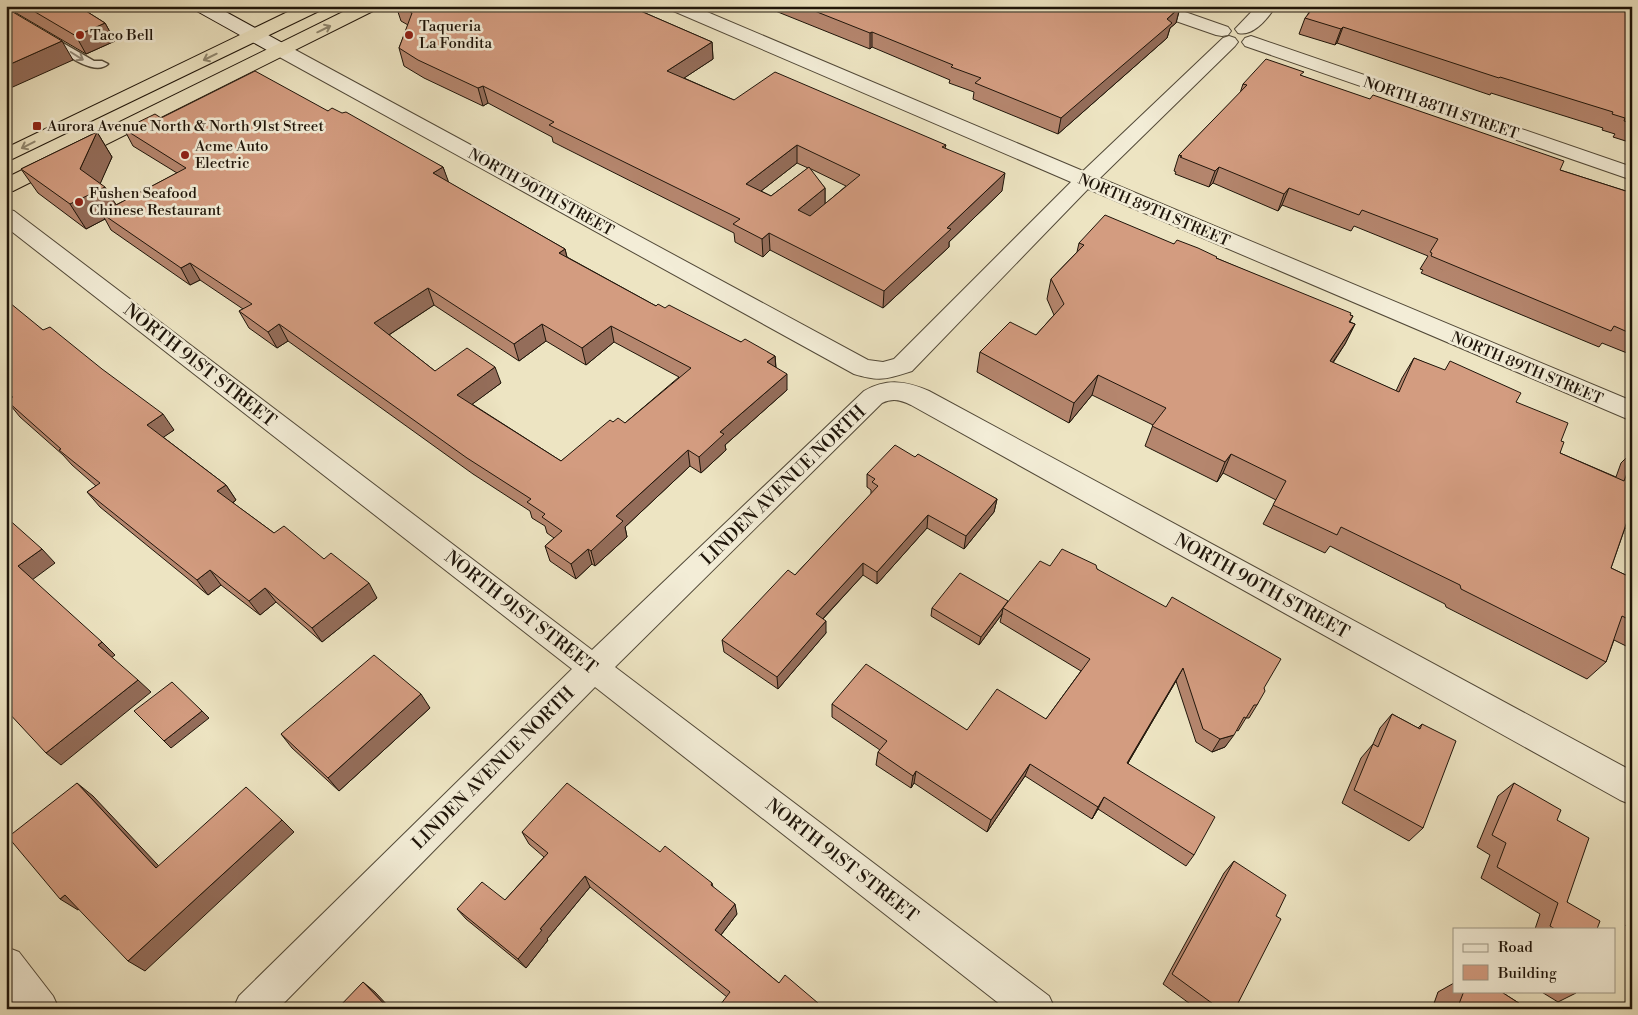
<svg xmlns="http://www.w3.org/2000/svg" width="1638" height="1015" font-family="'Libre Bodoni',serif">
  <rect width="100%" height="100%" fill="#ede4c2"/>
  <filter id="stains"><feTurbulence type="fractalNoise" baseFrequency=".004" numOctaves="4"/><feColorMatrix values="0 0 0 0 .2 0 0 0 0 .09 0 0 0 0 .02 0 0 0 .5 -.17"/></filter>
  <radialGradient id="worn" r=".72"><stop offset=".6" stop-color="#630" stop-opacity="0"/><stop offset="1" stop-color="#630" stop-opacity=".3"/></radialGradient>
  <g fill="none" stroke-linecap="round" stroke-linejoin="round">
    <!-- lane casing -->
    <g stroke="#524938" stroke-width="3">
      <path id="lane" d="M49,35L94,61H102L108,64C93,78 59,49 45,40L44,38L45,36Z"/>
    </g>
    <!-- street casing -->
    <g stroke="#524938" stroke-width="2">
      <g id="street">
        <path d="M668,6H693L1083,171L1223,38L1229,36L1235,38L1238,42L1235,46L1100,178L1632,401V421L1088,189L912,371C887,379 880,382 854,374L274,54L272,50L274,46L281,44L288,46L868,360L883,362L894,359L1071,182L671,10Z"/>
        <path d="M1141,6H1168L1228,27L1231,31L1228,35L1222,36L1216,35L1144,10Z"/>
        <path d="M1257,6H1276C1268,18 1253,37 1238,33L1235,29Z"/>
        <path d="M1251,36L1632,167V180L1245,46L1242,42L1245,38Z"/>
        <path d="M6,209L14,211L592,650L864,391C887,378 906,381 929,391L1632,771V805L1620,800L911,405C900,400 893,398 882,403L615,667L1049,996L1055,1009H1006L595,687L278,1009H233L239,996L572,669L6,227Z"/>
        <path d="M6,947L19,952L53,996L59,1009H17L6,995Z"/>
      </g>
    </g>
    <!-- secondary casing -->
    <g stroke="#1f150a" stroke-width="2">
      <path id="secondary" d="M192,6H215L288,46L290,50L288,54L281,56L274,54L195,10Z"/>
    </g>
    <!-- highway casing -->
    <g stroke="#1f150a" stroke-width="2">
      <g id="highway">
        <path d="M300,6H324L321,10L6,162V148Z"/>
        <path d="M355,6H378L375,10L13,191L6,192V178Z"/>
      </g>
    </g>
    <!-- lane -->
    <use href="#lane" fill="#f3edd7" fill-rule="evenodd"/>
    <!-- street -->
    <use href="#street" fill="#f3edd7" fill-rule="evenodd"/>
    <!-- secondary -->
    <use href="#secondary" fill="#f3edd7" fill-rule="evenodd"/>
    <!-- highway -->
    <use href="#highway" fill="#ede4c2" fill-rule="evenodd"/>
  </g>
  <!-- wall -->
  <g fill="#b5866e" stroke="#1f150a" fill-rule="evenodd">
    <path d="M6,6H78L105,23L115,41L86,54L6,7Z"/>
    <path d="M396,6H629L712,42L713,59L684,78L734,100L946,145L945,148L1002,191L949,242V247L883,308L770,250L763,257L735,242L734,233L553,142L552,137L488,103L483,106L424,78L404,66L399,48L408,25L401,21ZM797,163L808,168L771,196L761,191ZM809,168L846,186L825,204V188Z"/>
    <path d="M763,6H1193L1188,11L1180,8L1176,23L1170,28L1167,38L1058,134L973,99L974,92L949,83L950,80L872,47L870,49Z"/>
    <path d="M1632,6V143L1613,137L1615,134L1602,130L1603,128L1491,93L1490,95L1337,43L1335,45L1299,34L1305,18L1307,16L1309,12Z"/>
    <path d="M1302,76L1560,170L1632,193V355L1602,343L1599,347L1421,273L1423,270L1420,269L1428,256L1354,226L1351,231L1282,205L1278,211L1213,183L1209,187L1175,174L1176,172L1174,171L1179,155L1240,93L1243,84Z"/>
    <path d="M328,111L443,167L448,182L565,249L567,257L656,306L741,342L775,356L776,367L787,390L725,445L726,450L701,473L690,466L625,527L627,537L595,566L592,564L576,579L550,561L545,546L554,538L547,533L545,526L532,518L530,511L473,474L288,341L277,348L249,328L239,311L243,309L200,280L190,285L111,230L105,219L86,229L38,193L21,169L97,132L112,157L100,183L116,205L177,173L133,146L124,129L161,118ZM434,305L519,361L546,341L586,365L614,342L679,377L625,423L613,422L561,461L472,404L501,383L435,371L389,335Z"/>
    <path d="M1079,243L1174,244L1216,258L1353,316L1350,322L1355,324L1345,344L1333,363L1396,391L1402,378L1414,358L1516,402L1561,441L1560,453L1616,477L1621,463L1632,452V531L1625,528L1611,568L1632,578V649L1614,640L1606,662L1587,679L1446,607L1445,604L1330,546L1325,553L1263,524L1276,500L1223,473L1217,482L1145,446L1153,425L1092,395L1069,423L977,372L980,352L1036,335L1054,315L1047,299L1051,279L1077,252Z"/>
    <path d="M6,306L43,330L174,430L163,437L226,485L236,500L233,503L274,533L324,559L377,598L322,642L276,602L260,615L221,585L208,595L100,507L87,492L96,486L72,465L63,455L20,417L7,401L10,399L6,395Z"/>
    <path d="M915,457L997,499L994,512L964,549L927,528L877,584L863,575L823,619L826,633L778,689L724,652L722,640L795,575L871,494V490L867,487V474Z"/>
    <path d="M1050,566L1097,569L1264,688L1257,705L1249,718H1246L1238,731L1236,730L1225,747L1212,752L1196,742L1176,681L1128,763L1194,855L1186,866L1098,809L1092,819L1025,776L987,832L914,783L911,788L876,765L878,752L880,750L832,717V704L967,730L1046,719L1081,671L1000,622L1002,614L979,645L931,616L932,608L1007,603Z"/>
    <path d="M430,708L339,791L292,748L281,734Z"/>
    <path d="M1392,714L1418,728L1422,724L1423,828L1409,841L1342,803L1361,758L1373,744L1380,728Z"/>
    <path d="M1514,783L1557,820L1567,902L1597,929H1535L1540,914L1481,878L1490,855L1477,847L1498,796Z"/>
    <path d="M522,832L660,852L712,883L713,887L737,914L721,935L779,983L825,1009L727,997L590,887L547,939L548,940L526,968L466,919L457,909L505,900L544,857L529,844Z"/>
    <path d="M1234,861L1276,916L1235,1009H1197L1163,984L1224,873Z"/>
    <path d="M1632,907V929L1626,926Z"/>
    <path d="M1454,983V991H1500L1528,1009H1432L1438,992Z"/>
    <path d="M1540,991H1577L1576,993L1558,1002Z"/>
  </g>
  <!-- shaded-wall -->
  <g fill="#946d5a" stroke="#1f150a">
    <path d="M1190,6H1193L1188,11Z"/>
    <path d="M1180,7L1176,23L1170,28L1167,38L1058,134L1061,118Z"/>
    <path d="M105,23L115,41L86,54L76,36Z"/>
    <path d="M1343,27L1337,43L1335,45L1341,29Z"/>
    <path d="M872,32V47L870,49V33Z"/>
    <path d="M62,41L73,60L6,90V66Z"/>
    <path d="M712,42L713,59L669,88L667,71Z"/>
    <path d="M483,86L488,103L483,106L478,88Z"/>
    <path d="M97,132L112,157L97,191L105,187L120,211L101,213L105,219L86,229L70,204L80,169Z"/>
    <path d="M797,145V163L747,202L746,184Z"/>
    <path d="M443,167L449,183L433,173Z"/>
    <path d="M1219,167L1213,183L1209,187L1215,171Z"/>
    <path d="M1005,173L1002,191L949,242V247L883,308L884,291L947,228Z"/>
    <path d="M825,188V205L798,227V210Z"/>
    <path d="M1289,188L1282,205L1278,211L1284,194Z"/>
    <path d="M769,233L770,250L763,257L762,239Z"/>
    <path d="M565,249L569,266L559,253Z"/>
    <path d="M190,263L200,280L190,285L181,268Z"/>
    <path d="M428,288L434,305L381,340L374,323Z"/>
    <path d="M279,324L288,341L277,348L268,332Z"/>
    <path d="M542,324L546,341L519,361L514,344Z"/>
    <path d="M1355,324L1345,344L1320,381L1330,361Z"/>
    <path d="M611,326L614,342L586,365L582,348Z"/>
    <path d="M775,356L776,372L767,362Z"/>
    <path d="M495,367L501,383L463,411L457,395Z"/>
    <path d="M787,374V390L725,445L726,450L701,473L699,457L720,432Z"/>
    <path d="M1098,375L1092,395L1069,423L1074,403Z"/>
    <path d="M163,414L174,430L158,441L147,425Z"/>
    <path d="M688,450L690,466L625,527L627,537L595,566L591,551L616,516Z"/>
    <path d="M1231,454L1223,473L1217,482L1225,462Z"/>
    <path d="M226,485L236,500L228,506L217,491Z"/>
    <path d="M997,499L994,512L964,549L966,536Z"/>
    <path d="M928,515L927,528L877,584V572Z"/>
    <path d="M42,549L55,563L32,580L18,566Z"/>
    <path d="M588,549L592,564L576,579L571,564Z"/>
    <path d="M863,563V575L816,626V614Z"/>
    <path d="M210,570L221,585L208,595L197,580Z"/>
    <path d="M369,583L377,598L322,642L312,628Z"/>
    <path d="M265,588L276,602L260,615L249,601Z"/>
    <path d="M1008,601L1006,609L1003,608L1002,614L979,645L981,637Z"/>
    <path d="M826,621V633L778,689L777,677Z"/>
    <path d="M102,642L115,655L111,658L98,645Z"/>
    <path d="M1183,668L1176,681L1121,775L1127,763Z"/>
    <path d="M138,680L151,692L61,765L46,753Z"/>
    <path d="M421,694L430,708L339,791L328,778Z"/>
    <path d="M202,711L209,718L171,748L164,741Z"/>
    <path d="M1234,735L1225,747L1212,752L1220,739Z"/>
    <path d="M1030,764L1025,776L987,832L991,820Z"/>
    <path d="M916,771L914,783L911,788L913,776Z"/>
    <path d="M77,783L93,796L172,880L156,868Z"/>
    <path d="M1104,797L1098,809L1092,819L1098,807Z"/>
    <path d="M282,820L294,832L145,971L128,961Z"/>
    <path d="M585,876L590,887L547,939L548,940L526,968L518,959L540,929Z"/>
    <path d="M65,895L83,906L78,910L60,899Z"/>
    <path d="M735,904L737,914L717,940L715,930Z"/>
    <path d="M363,982L375,992L391,1009H389Z"/>
  </g>
  <!-- building -->
  <g fill="#d39c80" stroke="#1f150a" fill-rule="evenodd">
    <path d="M25,6H78L105,23L76,36Z"/>
    <path d="M400,6H629L712,42L667,71L734,100L775,72L946,145L942,147L1005,173L947,228L951,229L884,291L769,233L762,239L733,224L740,219L549,125L554,122L483,86L478,88L418,60L399,48L412,13ZM797,145L860,175L810,216L798,210L825,188L809,167L771,196L746,184Z"/>
    <path d="M802,6H1177L1180,7L1167,19L1172,23L1061,118L975,83L981,78L951,67L953,65L872,32L870,33Z"/>
    <path d="M1314,6H1632V123L1624,121L1625,118L1612,114L1613,112L1500,77L1499,78L1343,27L1341,29L1305,18L1310,12H1309Z"/>
    <path d="M6,8L62,41L6,66Z"/>
    <path d="M1266,59L1304,72L1300,75L1370,99L1373,95L1564,161L1560,170L1632,193V334L1614,326L1611,331L1431,256L1432,253L1430,252L1438,239L1362,210L1359,215L1289,188L1284,194L1219,167L1215,171L1180,157L1182,156L1179,155L1247,85L1243,84Z"/>
    <path d="M255,71L328,111L332,108L342,113L346,112L443,167L433,173L565,249L559,253L656,306L658,304L665,308L669,305L741,342L745,339L775,356L767,362L787,374L720,432L724,434L699,457L688,450L616,516L623,521L591,551L588,549L571,564L545,546L562,531L542,517L545,514L527,502L531,499L467,458L279,324L268,332L239,311L252,304L190,263L181,268L101,213L186,168L124,129L155,114L161,118ZM428,288L514,344L542,324L582,348L611,326L691,368L625,423L618,418L613,422L610,420L561,461L457,395L495,367L467,348L435,371L374,323Z"/>
    <path d="M97,132L80,169L105,187L70,204L21,169Z"/>
    <path d="M1105,215L1174,244L1177,240L1198,248L1217,257L1216,258L1351,313L1350,315L1353,316L1349,322L1355,324L1330,361L1399,392L1414,358L1445,370L1450,361L1521,393L1516,402L1568,423L1561,441L1564,442L1560,453L1624,481L1632,461V507L1611,568L1632,578V621L1622,616L1606,662L1461,589L1460,585L1341,527L1337,535L1273,505L1286,481L1231,454L1225,462L1152,426L1166,408L1098,375L1074,403L980,352L1010,322L1036,335L1064,304L1051,279L1084,245L1079,243Z"/>
    <path d="M10,303L43,330L50,327L102,369L163,414L147,425L226,485L217,491L274,533L284,526L324,559L331,553L369,583L312,628L265,588L249,601L210,570L197,580L87,492L100,483L59,450L61,449L7,401L13,397L6,391V306Z"/>
    <path d="M895,445L915,457L918,454L997,499L966,536L928,515L877,572L863,563L816,614L826,621L777,677L722,640L788,570L795,575L878,486L872,482L875,479L867,474Z"/>
    <path d="M6,517L42,549L18,566L102,642L98,645L138,680L46,753L6,710Z"/>
    <path d="M1062,549L1096,565L1097,569L1166,607L1172,597L1281,659L1264,688L1265,691L1257,705H1254L1246,718L1244,717L1234,735L1220,739L1203,729L1183,668L1127,763L1215,817L1194,855L1104,797L1098,807L1030,764L991,820L916,771L913,776L878,752L887,741L832,704L866,664L967,730L997,689L1046,719L1090,659L1003,608L1040,561L1050,566Z"/>
    <path d="M960,573L1008,601L981,637L932,608Z"/>
    <path d="M374,655L421,694L328,778L281,734Z"/>
    <path d="M172,682L202,711L164,741L134,711Z"/>
    <path d="M1392,714L1420,729L1422,724L1456,741L1423,828L1354,790L1373,744L1378,747Z"/>
    <path d="M77,783L156,868L246,787L282,820L128,961L65,895L60,899L8,837Z"/>
    <path d="M567,783L660,852L665,846L712,883L711,885L735,904L715,930L779,983L785,975L825,1009H717L730,992L585,876L540,929L542,930L518,959L457,909L482,882L505,900L548,853L522,832Z"/>
    <path d="M1514,783L1561,810L1557,820L1589,838L1567,902L1600,921L1597,929H1555L1550,926L1558,903L1497,867L1506,843L1492,835Z"/>
    <path d="M1234,861L1286,895L1276,916L1281,919L1235,1009H1220L1172,974Z"/>
    <path d="M363,982L389,1009H337Z"/>
    <path d="M1464,991H1500L1528,1009H1457Z"/>
  </g>
  <!-- one-way arrows -->
  <defs><path id="oneway-shaft" d="M-6 0H5M1.5-3L5.5 0L1.5 3" fill="none" stroke-width="1.6" stroke-linecap="round" stroke-linejoin="round" transform="scale(1.25)"/></defs>
  <g stroke="#90876f">
    <use href="#oneway-shaft" transform="translate(324 29) rotate(-26)"/>
    <use href="#oneway-shaft" transform="translate(210 57) rotate(154)"/>
    <use href="#oneway-shaft" transform="translate(28 145) rotate(153)"/>
  </g>
  <use stroke="#948c7b" href="#oneway-shaft" transform="translate(77 56) rotate(32)"/>
  <!-- markers -->
  <g fill="#8f2418" stroke="#f3edd7" stroke-width="2">
    <circle cx="80" cy="35" r="5"/>
    <circle cx="409" cy="35" r="5"/>
    <rect x="32" y="121" width="10" height="10" rx="2.5"/>
    <circle cx="185" cy="155" r="5"/>
    <circle cx="79" cy="202" r="5"/>
  </g>
  <g text-anchor="middle" stroke-width="5" stroke-linejoin="round" paint-order="stroke">
    <!-- far-poi labels -->
    <g font-size="15" fill="#1f150a" stroke="#f3edd7" text-anchor="start">
      <text x="419" y="31">Taqueria<tspan x="419" dy="17">La Fondita</tspan></text>
      <text x="90" y="40">Taco Bell</text>
      <text x="47" y="131">Aurora Avenue North &amp; North 91st Street</text>
      <text x="195" y="151">Acme Auto<tspan x="195" dy="17">Electric</tspan></text>
      <text x="89" y="198">Fushen Seafood<tspan x="89" dy="17">Chinese Restaurant</tspan></text>
    </g>
    <!-- far-street labels -->
    <g font-size="15" fill="#1f150a" stroke="#f3edd7">
      <text transform="translate(1441 108) rotate(19)" y="5">NORTH 88TH STREET</text>
      <text transform="translate(541 192) rotate(29)" y="5">NORTH 90TH STREET</text>
      <text transform="translate(1154 210) rotate(23)" y="5">NORTH 89TH STREET</text>
      <text transform="translate(1527 368) rotate(23)" y="5">NORTH 89TH STREET</text>
    </g>
    <!-- street labels -->
    <g font-size="18" fill="#1f150a" stroke="#f3edd7">
      <text transform="translate(200 365) rotate(38)" y="6">NORTH 91ST STREET</text>
      <text transform="translate(783 485) rotate(-44)" y="6">LINDEN AVENUE NORTH</text>
      <text transform="translate(1262 586) rotate(29)" y="6">NORTH 90TH STREET</text>
      <text transform="translate(521 612) rotate(38)" y="6">NORTH 91ST STREET</text>
      <text transform="translate(493 768) rotate(-45)" y="6">LINDEN AVENUE NORTH</text>
      <text transform="translate(842 860) rotate(38)" y="6">NORTH 91ST STREET</text>
    </g>
  </g>
  <!-- margin -->
  <rect width="1638" height="1015" fill="none" stroke="#ede4c2" stroke-width="25"/>
  <rect x="8" y="8" width="1623" height="1000" fill="none" stroke="#1f150a" stroke-width="2.5"/>
  <rect x="12" y="12" width="1613" height="990" fill="none" stroke="#1f150a"/>
  <!-- legend -->
  <rect x="1453" y="928" width="162" height="65" fill="#f3edd7" stroke="#9e9785"/>
  <rect x="1463" y="944" width="25" height="8" fill="#f3edd7" stroke="#9e9785"/>
  <text x="1498" y="952" font-size="15" fill="#1f150a">Road</text>
  <rect x="1463" y="965" width="25" height="15" fill="#d39c80" stroke="#9e9785"/>
  <text x="1498" y="978" font-size="15" fill="#1f150a">Building</text>
  <rect width="100%" height="100%" filter="url(#stains)"/>
  <rect width="100%" height="100%" fill="url(#worn)"/>
</svg>
